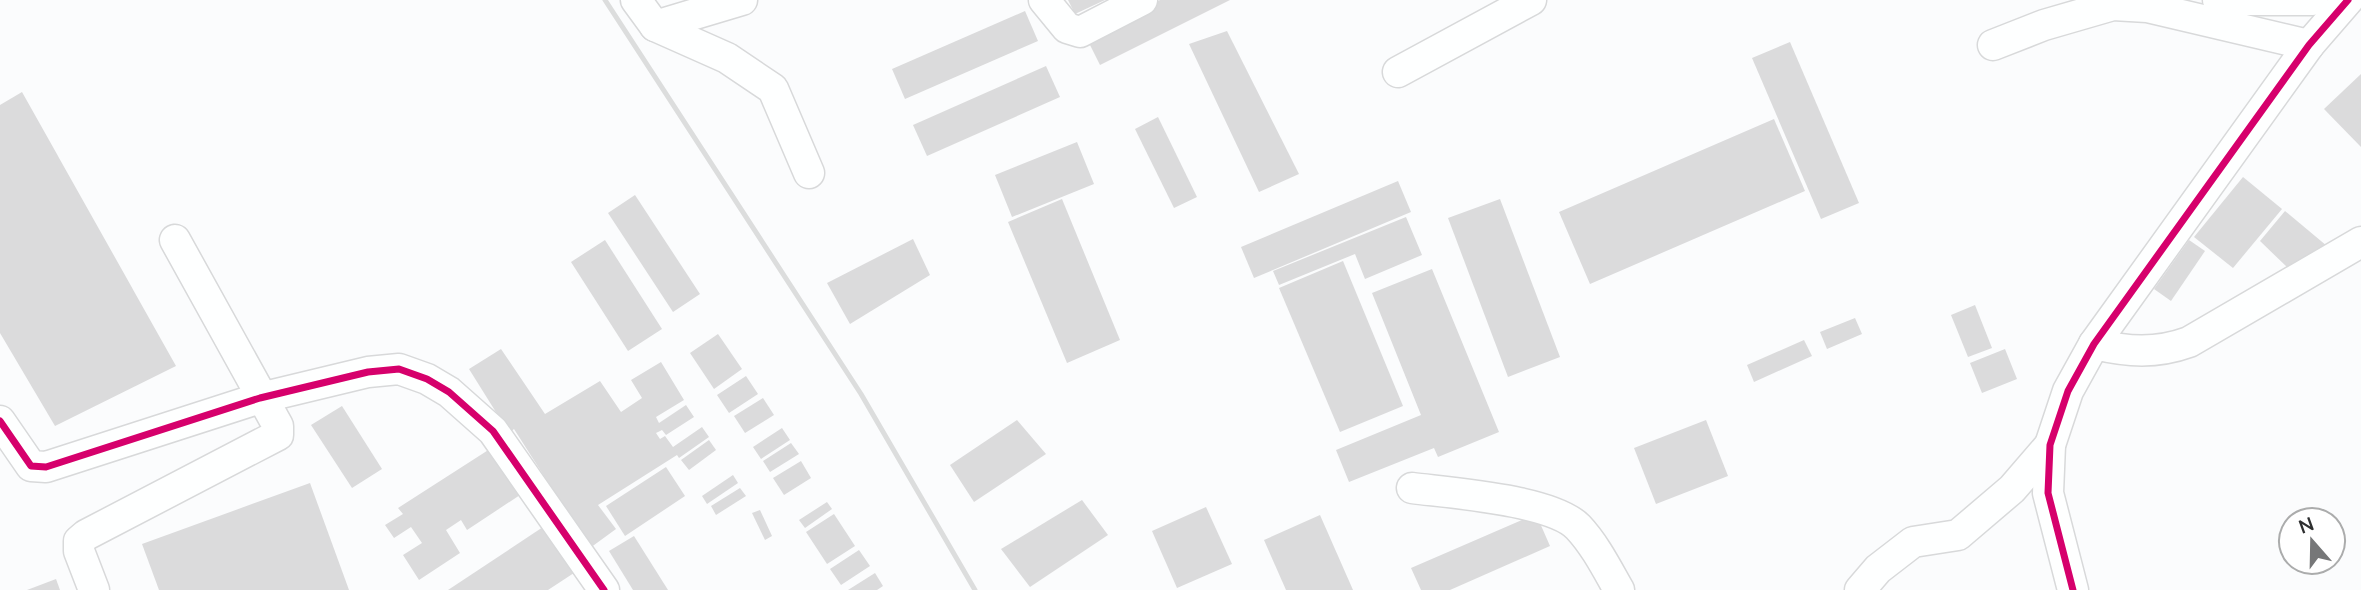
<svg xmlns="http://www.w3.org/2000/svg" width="2361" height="590" font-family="Mulish,sans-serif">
  <rect width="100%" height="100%" fill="#fbfcfd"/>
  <!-- building -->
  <g fill="#dbdbdc">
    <path d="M1068,0H1105L1075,14Z"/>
    <path d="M1160,0H1230L1100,65L1086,37Z"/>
    <path d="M1025,11L1038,41L905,99L892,69Z"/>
    <path d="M1227,31L1299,174L1259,192L1189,44Z"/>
    <path d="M1790,42L1859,203L1821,219L1752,58Z"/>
    <path d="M1046,66L1060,97L927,156L913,125Z"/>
    <path d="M2361,74V147L2324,109Z"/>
    <path d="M22,92L176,366L55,426L0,333V105Z"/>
    <path d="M1158,117L1197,197L1174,208L1135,129Z"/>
    <path d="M1774,119L1805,191L1590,284L1559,212Z"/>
    <path d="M1077,142L1094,184L1012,217L995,175Z"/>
    <path d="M2243,177L2282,209L2233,268L2194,237Z"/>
    <path d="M1398,181L1411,212L1254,278L1241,247Z"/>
    <path d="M635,195L700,294L673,312L608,213Z"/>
    <path d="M1062,199L1120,340L1067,363L1008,222Z"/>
    <path d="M1500,199L1560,357L1508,377L1448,218Z"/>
    <path d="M2285,211L2327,246L2291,271L2260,241Z"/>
    <path d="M1406,217L1422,255L1365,279L1355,254L1279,285L1273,271Z"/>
    <path d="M913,239L930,275L850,324L827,283Z"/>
    <path d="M605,240L662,329L628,351L571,262Z"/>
    <path d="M2189,240L2205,251L2171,301L2154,289Z"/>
    <path d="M1343,261L1403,406L1340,432L1279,288Z"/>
    <path d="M1432,269L1499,432L1438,457L1434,448L1349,482L1336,450L1421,415L1372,293Z"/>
    <path d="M1975,305L1992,348L1968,357L1951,315Z"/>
    <path d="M1855,318L1862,334L1827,349L1820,332Z"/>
    <path d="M718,334L742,369L714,389L690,353Z"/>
    <path d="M1804,340L1812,356L1754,382L1747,365Z"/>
    <path d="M501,349L545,414L600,381L621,412L642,398L631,380L661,362L684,400L656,417L659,423L686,405L694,417L666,435L662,430L656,433L660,439L665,436L673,447L702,427L709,437L679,458L677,455L598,505L616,529L590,548L514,429L509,433L469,369Z"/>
    <path d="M2005,349L2017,379L1982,393L1970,363Z"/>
    <path d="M746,376L758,394L729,413L717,395Z"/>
    <path d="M763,398L774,415L745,433L734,416Z"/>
    <path d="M342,406L382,469L352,488L311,425Z"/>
    <path d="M1017,420L1046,454L974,502L950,465Z"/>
    <path d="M1706,420L1728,476L1656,504L1634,448Z"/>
    <path d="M782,428L790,440L761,459L753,447Z"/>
    <path d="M709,440L716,450L689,470L681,460Z"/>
    <path d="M791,443L799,454L770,472L763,461Z"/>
    <path d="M493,447L523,493L467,530L461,520L446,530L460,553L419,580L403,555L422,543L411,527L394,538L385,525L403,514L398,508Z"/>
    <path d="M801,461L811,478L784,495L773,478Z"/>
    <path d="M666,467L685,496L625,536L606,506Z"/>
    <path d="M733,475L738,483L707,504L702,496Z"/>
    <path d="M310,483L349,590H159L142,544Z"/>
    <path d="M740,488L746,496L716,515L711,506Z"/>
    <path d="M1082,500L1108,535L1030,587L1001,549Z"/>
    <path d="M827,502L832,509L805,528L799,520Z"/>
    <path d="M1206,507L1232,564L1177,588L1152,531Z"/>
    <path d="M760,510L772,536L765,540L752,513Z"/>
    <path d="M834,514L855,546L827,564L806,532Z"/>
    <path d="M1536,514L1550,546L1450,590H1421L1411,568Z"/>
    <path d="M1320,515L1353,590H1286L1264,540Z"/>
    <path d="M546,525L577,571L548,590H448Z"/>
    <path d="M634,536L668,590H633L609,551Z"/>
    <path d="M859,550L870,566L841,585L830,569Z"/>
    <path d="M875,573L883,586L877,590H848Z"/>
    <path d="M56,579L60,590H27Z"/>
  </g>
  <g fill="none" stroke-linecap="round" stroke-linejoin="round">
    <!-- minor casing -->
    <g stroke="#d8d9da" stroke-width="33">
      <g id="minor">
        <path d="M636,0L655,26L727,58L773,89L809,173"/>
        <path d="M1044,0L1067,28L1080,32L1142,0"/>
        <path d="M2218,0H2313"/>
        <path d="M655,26L742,0"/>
        <path d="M1993,45L2044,25L2113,5L2147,7L2309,45"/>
        <path d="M1398,72L1531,0"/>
        <path d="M2094,344C2128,352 2156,354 2189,342L2361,242"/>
        <path d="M0,421L31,466L46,467L260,398L368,372L399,369L427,379L449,392L493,431L604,590"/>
        <path d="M1412,488C1451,493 1552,500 1578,527C1595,545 1607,569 1619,590"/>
        <path d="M94,590L79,551V541L86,535L278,435V426L175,240"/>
        <path d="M1860,590L1878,569L1913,542L1958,535L2012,489L2050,445"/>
        <path d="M2073,590L2048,493L2050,445L2068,391L2094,344L2309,45L2348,0"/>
      </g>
    </g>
    <!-- minor -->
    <use href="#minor" stroke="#feffff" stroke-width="30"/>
    <!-- rail -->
    <path stroke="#dcdddd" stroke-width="5" d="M605,0L861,394L975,590"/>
    <!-- cycleway casing -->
    <g stroke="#fff" stroke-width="11">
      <g id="cycleway">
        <path d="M0,421L31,466L46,467L260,398L368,372L399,369L427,379L449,392L493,431L604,590"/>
        <path d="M2073,590L2048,493L2050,445L2068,391L2094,344L2309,45L2348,0"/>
      </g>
    </g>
    <!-- cycleway -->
    <use href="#cycleway" stroke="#d6006c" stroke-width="7"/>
  </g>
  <!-- north arrow -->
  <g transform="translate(2312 541) rotate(340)"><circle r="33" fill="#ffffff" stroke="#abacac" stroke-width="2"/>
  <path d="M0-5L12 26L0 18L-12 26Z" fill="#767778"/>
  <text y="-10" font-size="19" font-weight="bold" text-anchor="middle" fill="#2e2f30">N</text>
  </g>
</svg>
